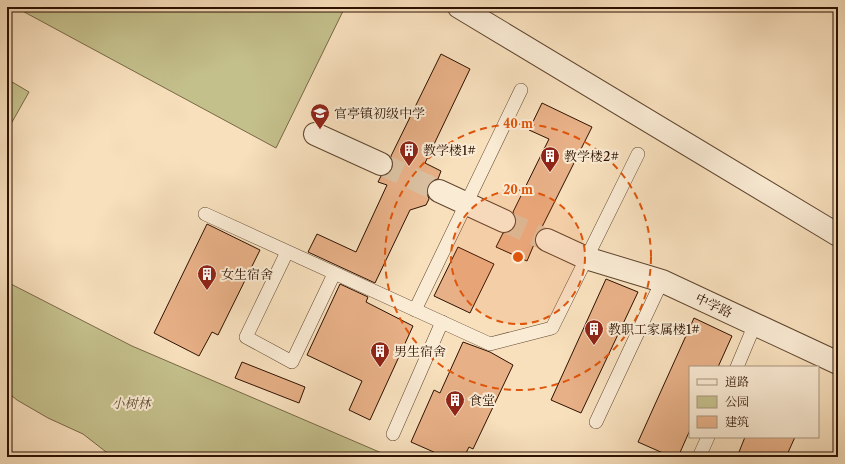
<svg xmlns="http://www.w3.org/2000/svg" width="845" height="464" font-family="'Libre Caslon Text','Noto Serif SC',serif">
  <rect width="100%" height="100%" fill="#f8e0bd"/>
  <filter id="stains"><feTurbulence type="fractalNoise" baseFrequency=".005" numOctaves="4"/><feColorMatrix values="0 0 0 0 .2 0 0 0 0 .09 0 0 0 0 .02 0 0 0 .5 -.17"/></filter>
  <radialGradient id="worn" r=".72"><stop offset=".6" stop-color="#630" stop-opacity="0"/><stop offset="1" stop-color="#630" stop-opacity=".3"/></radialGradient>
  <!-- green -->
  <g fill="#c4c08c" stroke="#786846">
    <path d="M15,7H345L276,148Z"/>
    <path d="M7,79L29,92L7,131Z"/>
    <path d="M7,282L132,346L391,457H110V455L83,434L48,418L17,400L7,392Z"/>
  </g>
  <!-- building -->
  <g fill="#e8b087" stroke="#2d1100">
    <path d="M441,54L470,69L425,163L441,171L438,179L432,181L428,186L427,193L429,199L426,205L410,210L375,283L308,252L317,234L356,252L387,185L378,182L381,176L388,174L392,170L393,162L391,156Z"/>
    <path d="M542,103L592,127L541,229L536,234L535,242L527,261L496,247L503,233L511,231L515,227L516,219L513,212L549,139L529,130Z"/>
    <path d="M207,224L260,250L218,335L212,332L199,356L154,333Z"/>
    <path d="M458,247L494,264L470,313L434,296Z"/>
    <path d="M606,279L638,292L581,413L551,400Z"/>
    <path d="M340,284L368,297L366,302L413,326L370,420L349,410L362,381L307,355Z"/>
    <path d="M694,318L732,336L718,367H690V430L678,457H672L638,442Z"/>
    <path d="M463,342L490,352L513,365L473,449L469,447L464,457H445L411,442L434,390L440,393Z"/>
    <path d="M242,362L305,387L299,403L235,378Z"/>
    <path d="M745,437H795L786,457H737Z"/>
  </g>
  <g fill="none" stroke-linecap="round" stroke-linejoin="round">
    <!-- street-tunnel -->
    <g stroke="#dac1a1" stroke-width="22" stroke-dasharray="22 11" stroke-linecap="butt">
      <path d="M381,164L439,191"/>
      <path d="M504,221L547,240"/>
    </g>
    <!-- lane casing -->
    <g stroke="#60452f" stroke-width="14">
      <g id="lane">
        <path d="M205,214L490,344L552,328L638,154"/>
        <path d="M287,252L246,337L292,362L334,274"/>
        <path d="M415,310L521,90"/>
        <path d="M737,367L755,324"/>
        <path d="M596,422L662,281"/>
        <path d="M393,434L442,322"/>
        <path d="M699,457L708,437"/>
      </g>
    </g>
    <!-- street casing -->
    <g stroke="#60452f" stroke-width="24">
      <g id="street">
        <path d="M459,7L838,235"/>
        <path d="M315,134L381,164"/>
        <path d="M439,191L504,221"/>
        <path d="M547,240L586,258L662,281L838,363"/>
      </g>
    </g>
    <!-- lane -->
    <use href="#lane" stroke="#faebd4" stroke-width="13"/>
    <!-- street -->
    <use href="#street" stroke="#faebd4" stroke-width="22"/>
  </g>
  <!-- distance rings -->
  <circle cx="518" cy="257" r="67" fill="#df550b" fill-opacity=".12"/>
  <g fill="none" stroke="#df550b" stroke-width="2" stroke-dasharray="7 5">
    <circle cx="518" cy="257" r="67"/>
    <circle cx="518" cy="257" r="133"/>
  </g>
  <!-- icons -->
  <defs>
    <g id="school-pin" transform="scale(1)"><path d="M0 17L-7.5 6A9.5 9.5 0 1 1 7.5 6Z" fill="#8f2418" stroke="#faebd4"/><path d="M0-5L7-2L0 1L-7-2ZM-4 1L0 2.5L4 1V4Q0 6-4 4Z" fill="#fff"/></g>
    <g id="building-pin" transform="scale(1)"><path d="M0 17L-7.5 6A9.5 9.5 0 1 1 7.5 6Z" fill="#8f2418" stroke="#faebd4"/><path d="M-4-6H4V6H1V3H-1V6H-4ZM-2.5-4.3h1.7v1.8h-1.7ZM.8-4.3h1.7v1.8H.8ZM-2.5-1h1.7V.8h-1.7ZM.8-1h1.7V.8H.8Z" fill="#fff"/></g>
  </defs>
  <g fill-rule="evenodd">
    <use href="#school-pin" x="320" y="113"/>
    <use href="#building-pin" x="409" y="150"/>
    <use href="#building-pin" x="550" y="156"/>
    <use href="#building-pin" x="207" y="274"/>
    <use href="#building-pin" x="594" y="329"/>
    <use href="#building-pin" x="380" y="351"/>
    <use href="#building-pin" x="455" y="400"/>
  </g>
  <g text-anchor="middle" stroke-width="4" stroke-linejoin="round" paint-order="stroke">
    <!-- poi labels -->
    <g font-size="13" fill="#2d1100" stroke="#faebd4" text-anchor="start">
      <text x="334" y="118">官亭镇初级中学</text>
      <text x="423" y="155">教学楼1#</text>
      <text x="564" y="161">教学楼2#</text>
      <text x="221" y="279">女生宿舍</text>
      <text x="608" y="334">教职工家属楼1#</text>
      <text x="394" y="356">男生宿舍</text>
      <text x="469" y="405">食堂</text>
    </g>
    <!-- street labels -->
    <g font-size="13" fill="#2d1100" stroke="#faebd4">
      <text transform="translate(714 305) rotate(25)" y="5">中学路</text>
    </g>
    <!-- park labels -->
    <g font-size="13" font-style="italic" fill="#624e31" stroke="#faebd4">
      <text x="131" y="408">小树林</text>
    </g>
  </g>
  <circle cx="518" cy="257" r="6" fill="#df550b" stroke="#faebd4" stroke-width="2"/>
  <g font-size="12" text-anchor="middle" font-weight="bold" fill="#df550b" stroke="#faebd4" stroke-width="4" stroke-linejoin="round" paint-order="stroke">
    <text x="518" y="128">40 m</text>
    <text x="518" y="194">20 m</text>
  </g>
  <!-- margin -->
  <rect width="845" height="464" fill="none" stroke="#f8e0bd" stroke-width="24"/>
  <rect x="8" y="8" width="829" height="448" fill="none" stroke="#2d1100" stroke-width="2"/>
  <rect x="12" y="12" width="821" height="440" fill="none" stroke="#2d1100"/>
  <!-- legend -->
  <rect x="689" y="366" width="130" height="72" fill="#faebd4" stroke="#a8947f"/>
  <rect x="697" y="379" width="20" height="6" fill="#faebd4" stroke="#a8947f"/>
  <text x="725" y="386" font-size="12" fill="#2d1100">道路</text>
  <rect x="697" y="396" width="20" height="12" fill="#c4c08c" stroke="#a8947f"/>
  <text x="725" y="406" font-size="12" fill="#2d1100">公园</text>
  <rect x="697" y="416" width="20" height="12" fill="#e8b087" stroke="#a8947f"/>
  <text x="725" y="426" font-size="12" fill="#2d1100">建筑</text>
  <rect width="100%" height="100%" filter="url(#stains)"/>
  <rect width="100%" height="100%" fill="url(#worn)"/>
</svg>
